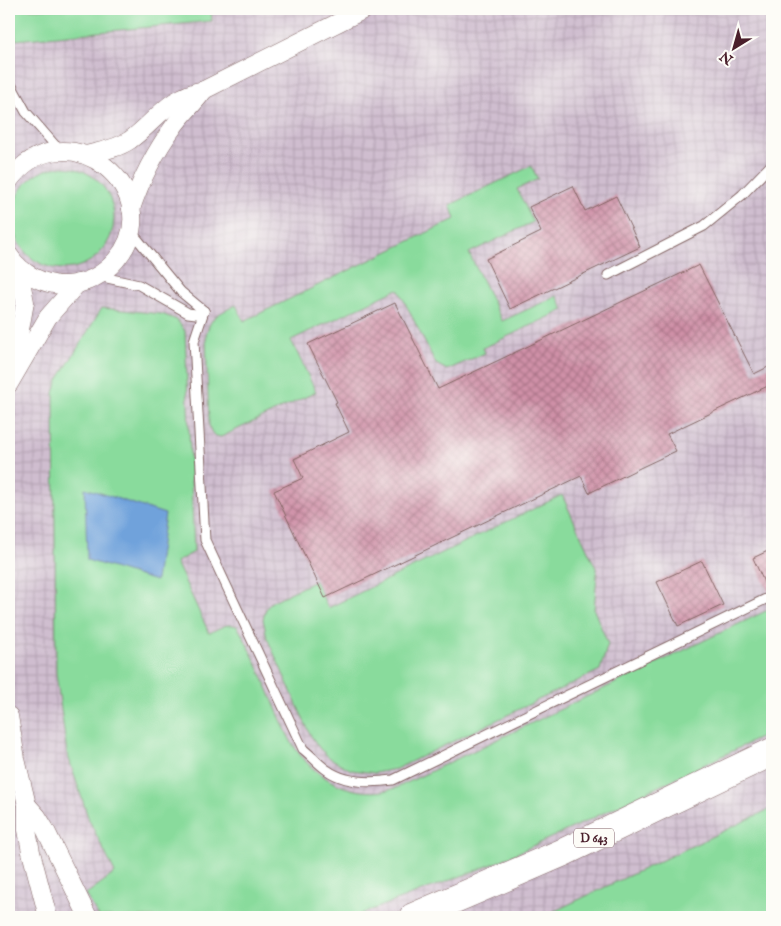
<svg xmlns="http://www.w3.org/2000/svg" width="781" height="926" font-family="'IM FELL English',serif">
  <defs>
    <pattern id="industrial-grid" width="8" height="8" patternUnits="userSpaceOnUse" patternTransform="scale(1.25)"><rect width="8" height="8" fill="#cfbdcf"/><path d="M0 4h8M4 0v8" fill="none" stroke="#b3a2b2"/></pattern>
    <pattern id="building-cross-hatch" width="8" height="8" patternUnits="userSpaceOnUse" patternTransform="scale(1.25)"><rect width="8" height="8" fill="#cf90a7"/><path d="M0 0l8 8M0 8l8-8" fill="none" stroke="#aa7588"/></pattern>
  </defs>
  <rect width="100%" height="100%" fill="#fdfcf7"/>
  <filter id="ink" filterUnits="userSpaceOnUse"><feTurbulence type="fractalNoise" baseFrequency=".02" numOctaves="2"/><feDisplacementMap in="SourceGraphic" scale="10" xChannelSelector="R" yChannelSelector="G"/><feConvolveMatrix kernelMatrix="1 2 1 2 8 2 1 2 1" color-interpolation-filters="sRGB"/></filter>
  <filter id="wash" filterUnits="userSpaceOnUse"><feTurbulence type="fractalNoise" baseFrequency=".0096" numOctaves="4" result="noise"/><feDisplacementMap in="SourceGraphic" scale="20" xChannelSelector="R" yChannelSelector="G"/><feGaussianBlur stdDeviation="1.12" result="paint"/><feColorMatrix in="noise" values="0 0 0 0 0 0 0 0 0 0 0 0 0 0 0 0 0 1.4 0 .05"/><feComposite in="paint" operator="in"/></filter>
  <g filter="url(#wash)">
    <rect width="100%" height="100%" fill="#f0ead2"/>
    <!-- industrial -->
    <rect fill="url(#industrial-grid)" x="9" y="9" width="763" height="908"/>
    <!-- green -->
    <g fill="#89db9c" stroke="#6a7d64">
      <path d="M13,9H211L212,21L16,40Z"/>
      <path d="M531,166L538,179L517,189L533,222L469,253L502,321L557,296L564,310L483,348L485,353L447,370L436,364L398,289L291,340L316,392L221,437C212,436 211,432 209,425L206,335C211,315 219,314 236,305L244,321L455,219L450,205Z"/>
      <circle cx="63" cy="218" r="51"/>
      <path d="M102,308L162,314L177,320L185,331L194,552L176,562L209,633C219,629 228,621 238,627C253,654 265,683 277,711C282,721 286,733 292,743C313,779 355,801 396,788L772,608V732L572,828L493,864L353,917H99L86,894L115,873L89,820L67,753L56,673L54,393L58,380Z"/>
      <path d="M562,495L596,568L597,575L594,610L608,644L600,670L396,769L375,773L351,770L330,758L320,749L311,736L267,638L263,619L266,609L271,602L315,581L328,608Z"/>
      <path d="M772,808V917H542Z"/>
    </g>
    <!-- water -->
    <path fill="#70a2db" stroke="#5d6083" d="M85,488L165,514L156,581L87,560Z"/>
    <g id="blocks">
      <!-- building -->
      <g fill="url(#building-cross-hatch)">
        <path d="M573,186L585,211L616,196L640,247L510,309L486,259L541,232L529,207Z"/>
        <path d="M699,265L754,374L772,365V384L667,434L676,451L644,466L589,493L581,476L325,598L274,491L303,478L294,459L349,432L335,403L337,402L308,344L395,303L438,389Z"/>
        <path d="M772,549V590L768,591L753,558Z"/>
        <path d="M702,561L723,605L678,626L657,582Z"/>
      </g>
    </g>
  </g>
  <g filter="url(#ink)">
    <use href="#blocks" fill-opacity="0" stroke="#846665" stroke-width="1"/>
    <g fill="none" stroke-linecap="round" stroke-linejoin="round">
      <!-- service casing -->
      <g stroke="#846665" stroke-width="11">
        <g id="service">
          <path d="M9,81L26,112L60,151"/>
          <path d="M130,230L181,292L204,311"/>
          <path d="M608,275L704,226L742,195L772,164"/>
          <path d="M98,276L139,285L188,313L196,314L204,311"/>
          <path d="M204,311L194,341L205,540L303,749C311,755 318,764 327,770C345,783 372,783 393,780L772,596"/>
        </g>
      </g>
      <!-- minor casing -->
      <g stroke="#846665" stroke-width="19">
        <g id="minor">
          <path d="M86,155C101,151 117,149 130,140C156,121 169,96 204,90L365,9"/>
          <path d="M9,181C66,103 173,194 116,260C103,275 87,284 67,285C45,286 21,274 9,255"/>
          <path d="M131,209C141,179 155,152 174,126C183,113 195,103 204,90"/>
          <path d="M9,370L20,330L25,302L18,266"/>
          <path d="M9,384L48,317L78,283"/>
          <path d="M9,716L16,759L27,805V830L31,852L48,917"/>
          <path d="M27,805L37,816L45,829L88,917"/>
        </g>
      </g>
      <!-- trunk casing -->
      <g stroke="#846665" stroke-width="29">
        <path id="trunk" d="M413,917L564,852L772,752"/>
      </g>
      <!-- service -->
      <use href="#service" stroke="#fff" stroke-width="9"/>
      <!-- minor -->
      <use href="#minor" stroke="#fff" stroke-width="18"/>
      <!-- trunk -->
      <use href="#trunk" stroke="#fff" stroke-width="28"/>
    </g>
  </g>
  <g text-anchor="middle" stroke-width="4" stroke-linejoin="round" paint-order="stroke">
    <!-- shield labels -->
    <rect fill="#fdfcf7" stroke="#806168" stroke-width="1" x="574" y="828.5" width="40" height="19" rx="4"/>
    <g font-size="12" font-weight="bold" fill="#4a1f2b">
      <text x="594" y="842">D 643</text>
    </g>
  </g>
  <!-- margin -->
  <rect width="781" height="926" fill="none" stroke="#fdfcf7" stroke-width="30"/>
  <!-- north arrow -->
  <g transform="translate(734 48) rotate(217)" stroke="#fdfcf7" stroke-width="4" paint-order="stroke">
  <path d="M0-4L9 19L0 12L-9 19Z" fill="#4a1f2b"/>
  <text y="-8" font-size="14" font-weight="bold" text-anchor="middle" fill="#4a1f2b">N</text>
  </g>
</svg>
